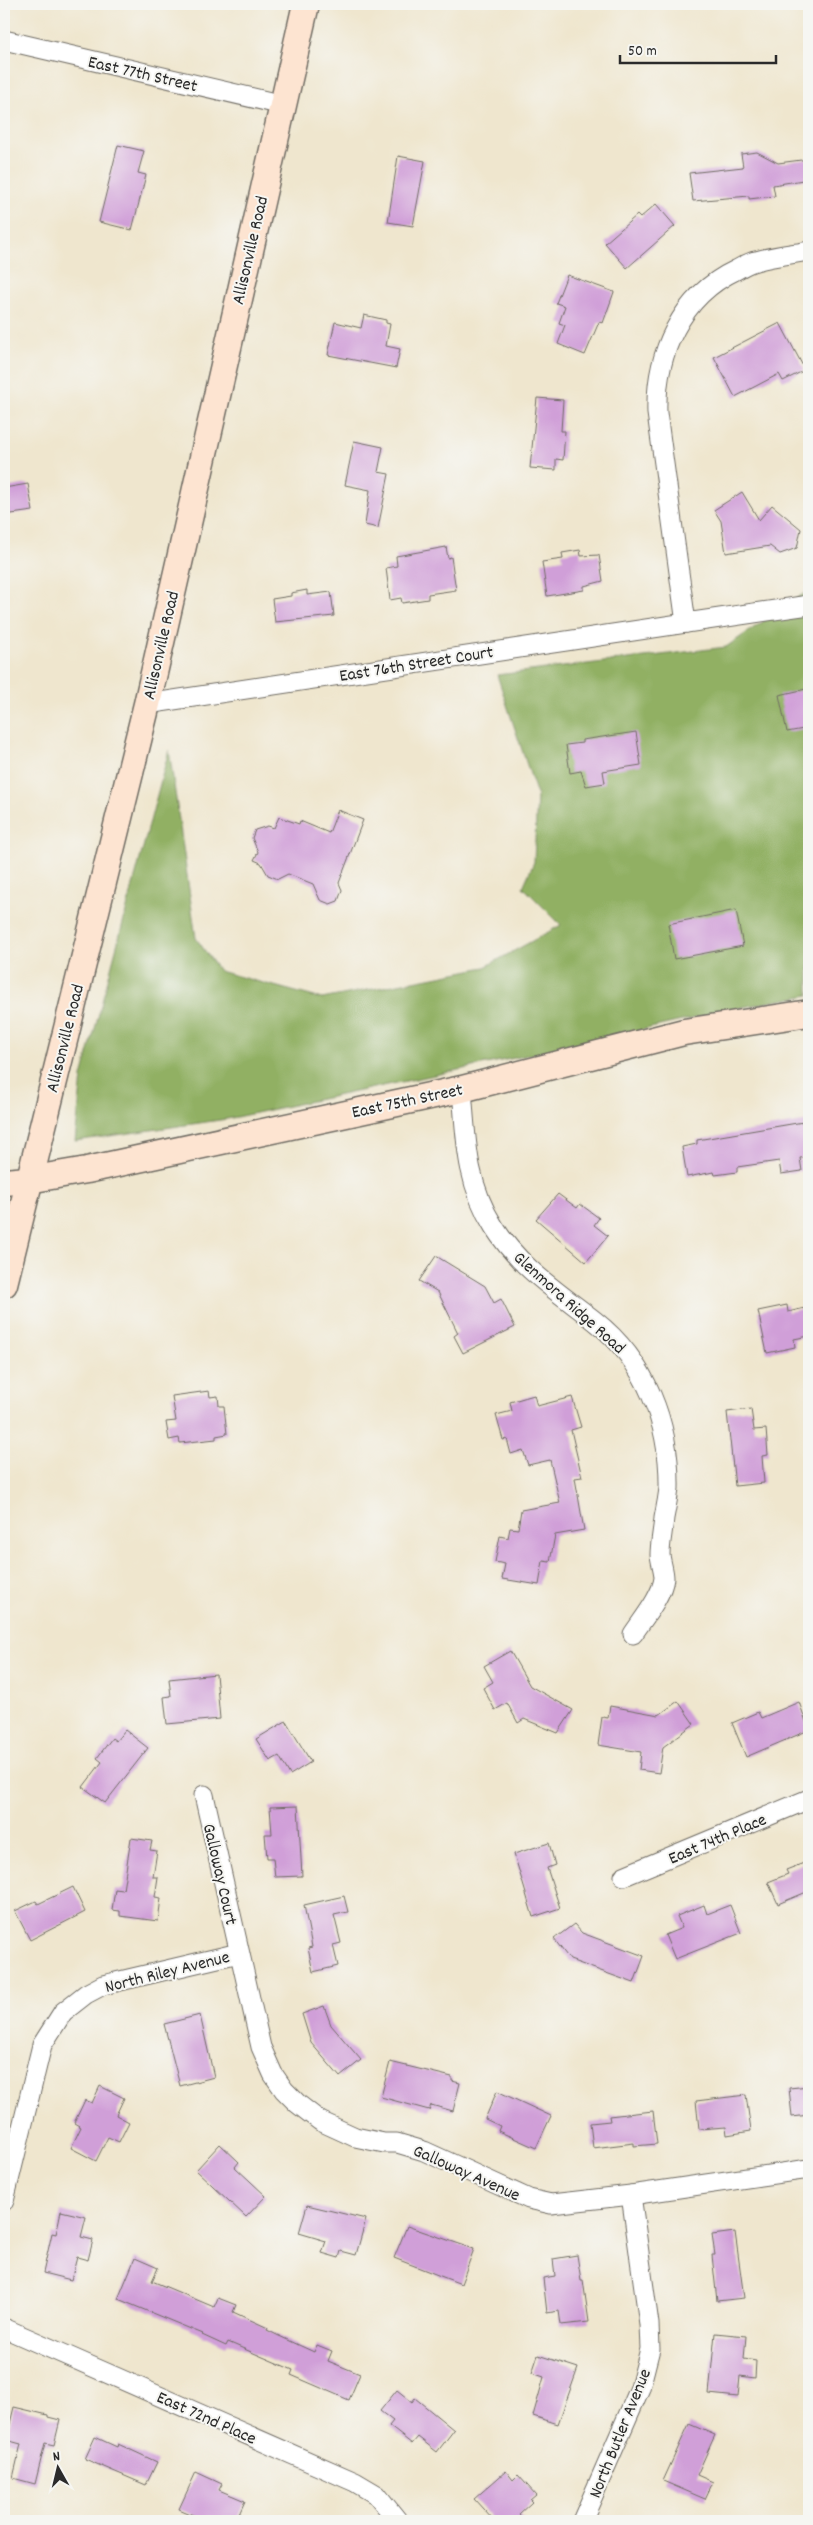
<svg xmlns="http://www.w3.org/2000/svg" width="813" height="2525" font-family="Dekko,sans-serif">
  <rect width="100%" height="100%" fill="#f6f6f2"/>
  <filter id="ink" filterUnits="userSpaceOnUse"><feTurbulence type="fractalNoise" baseFrequency=".02" numOctaves="2"/><feDisplacementMap in="SourceGraphic" scale="10" xChannelSelector="R" yChannelSelector="G"/><feConvolveMatrix kernelMatrix="1 2 1 2 8 2 1 2 1" color-interpolation-filters="sRGB"/></filter>
  <filter id="wash" filterUnits="userSpaceOnUse"><feTurbulence type="fractalNoise" baseFrequency=".0096" numOctaves="4" result="noise"/><feDisplacementMap in="SourceGraphic" scale="20" xChannelSelector="R" yChannelSelector="G"/><feGaussianBlur stdDeviation="1.12" result="paint"/><feColorMatrix in="noise" values="0 0 0 0 0 0 0 0 0 0 0 0 0 0 0 0 0 1.4 0 .05"/><feComposite in="paint" operator="in"/></filter>
  <g filter="url(#wash)">
    <rect width="100%" height="100%" fill="#efe6ce"/>
    <!-- forest -->
    <path fill="#91b063" stroke="#5e6e47" d="M809,590V995L748,1006L562,1048L227,1119L75,1141L82,1077L169,750L196,938L219,971L322,999L485,967L561,925L523,887L534,862L537,795L497,675L726,647Z"/>
    <g id="blocks">
      <!-- building -->
      <g fill="#d09fd8">
        <path d="M118,145L144,151L138,173L146,175L132,230L99,222Z"/>
        <path d="M757,152L778,163L809,159V179L773,185L775,196L749,199V196L693,201L689,173L743,167L741,154Z"/>
        <path d="M398,156L425,161L413,226L388,222Z"/>
        <path d="M656,204L675,226L627,268L605,243L637,215L640,218Z"/>
        <path d="M567,275L614,292L603,323L599,322L585,355L558,344L565,325L559,323L565,306L556,303Z"/>
        <path d="M364,315L386,320V323L390,324L386,346L400,349L396,368L328,355L335,322L361,328Z"/>
        <path d="M780,323L805,370L783,381L779,374L735,397L714,357Z"/>
        <path d="M537,398L563,400L561,431H565L563,460L556,459V470L530,468Z"/>
        <path d="M354,441L383,447L378,472L389,474L378,528L365,525L370,490L345,485Z"/>
        <path d="M28,484L33,511L4,515V488Z"/>
        <path d="M742,492L759,520L772,505L801,529L797,548L780,554L770,546L726,553L721,521L714,510Z"/>
        <path d="M446,547L448,558L451,557L456,590L428,594V599L402,603L401,598L390,600L386,568L397,566L396,556Z"/>
        <path d="M580,550L581,556L599,555L603,581L584,586V590L547,596L542,562L563,559L562,553Z"/>
        <path d="M307,590V595L331,592L334,616L275,622L272,599L291,596V593Z"/>
        <path d="M806,689L807,692H809V728L787,732L779,695Z"/>
        <path d="M636,732L641,765L603,771L605,783L586,786L581,771L570,773L566,745L582,743V740Z"/>
        <path d="M338,810L363,820L339,883L342,890L338,901L330,904L320,900L313,884L288,874L278,879L268,875L261,863L254,860L258,852L252,838L255,830L268,826L274,828L279,817L299,824L300,821L329,833Z"/>
        <path d="M736,910L743,946L674,959L668,924Z"/>
        <path d="M809,1121V1157L800,1158L802,1171L781,1174L779,1161L737,1167V1172L715,1175L714,1172L687,1177L682,1147L697,1144V1140Z"/>
        <path d="M558,1194L577,1208L580,1204L599,1218L594,1225L608,1236L586,1262L536,1219Z"/>
        <path d="M436,1256L485,1286L494,1303L501,1299L515,1327L463,1353L454,1336L458,1333L438,1292L419,1281Z"/>
        <path d="M787,1305L788,1312L809,1307V1336L794,1339L795,1347L767,1353L758,1311Z"/>
        <path d="M209,1391L210,1397L218,1396L219,1406H224L227,1434L216,1436V1439L180,1443L179,1438L169,1440L166,1422L176,1421L172,1396Z"/>
        <path d="M534,1395L537,1406L572,1397L581,1427L571,1430L582,1477L575,1478L584,1530L555,1535L550,1562L543,1561L539,1585L502,1579L505,1564L495,1562L500,1536L508,1538L510,1528L518,1529L521,1510L560,1503L550,1460L528,1465L523,1450L511,1454L507,1439L503,1440L496,1415L512,1411L510,1402Z"/>
        <path d="M751,1409L754,1430L766,1429L768,1455L762,1456L764,1483L735,1486L727,1412Z"/>
        <path d="M510,1651L530,1686L573,1710L558,1733L524,1719L518,1723L507,1703L495,1710L483,1688L493,1682L484,1666Z"/>
        <path d="M216,1674L220,1719L167,1724L164,1697L171,1696L169,1679Z"/>
        <path d="M678,1701L694,1724L663,1747L659,1773L639,1770L641,1752L598,1745L602,1717L608,1718L610,1706L659,1715Z"/>
        <path d="M799,1702L809,1730L746,1757L732,1723L758,1712L761,1718Z"/>
        <path d="M286,1721L311,1762L290,1775L279,1756L270,1761L256,1739Z"/>
        <path d="M125,1730L148,1748L105,1803L83,1787L102,1762L97,1758L112,1738L116,1741Z"/>
        <path d="M298,1806L302,1876L275,1877L273,1858H267L265,1834H272L270,1807Z"/>
        <path d="M131,1838L152,1841L150,1850L157,1851L153,1877H158L155,1897L161,1898L158,1921L120,1916V1911L112,1910L115,1889L123,1890Z"/>
        <path d="M549,1843L555,1865L547,1868L560,1908L533,1917L514,1854Z"/>
        <path d="M809,1861V1891L778,1904L768,1882L788,1874L786,1870Z"/>
        <path d="M73,1887L85,1912L30,1940L15,1911L36,1901L38,1904Z"/>
        <path d="M344,1896L348,1912L334,1915L341,1943L333,1945L338,1966L313,1972L308,1948L312,1947L304,1905Z"/>
        <path d="M704,1905L707,1914L730,1905L741,1933L675,1959L665,1935L682,1928L677,1916Z"/>
        <path d="M574,1924L582,1933L644,1956L634,1983L570,1960L554,1939Z"/>
        <path d="M324,2006L331,2025L361,2060L340,2077L311,2043L302,2014Z"/>
        <path d="M200,2015L214,2077L180,2086L164,2024Z"/>
        <path d="M390,2062L452,2077V2081L460,2083L453,2111L431,2105L429,2110L381,2097Z"/>
        <path d="M100,2086L124,2098L116,2115L129,2122L119,2142L108,2137L96,2161L71,2148L81,2127L74,2123L85,2100L92,2103Z"/>
        <path d="M809,2086V2115L792,2117L789,2088Z"/>
        <path d="M497,2091L551,2116L536,2148L498,2131L500,2126L485,2119Z"/>
        <path d="M746,2095L751,2131L727,2135L726,2127L699,2129L696,2101Z"/>
        <path d="M653,2111L657,2144L634,2146V2143L593,2148L590,2123L610,2121L609,2116Z"/>
        <path d="M220,2144L239,2162L235,2167L266,2196L246,2217L196,2170Z"/>
        <path d="M307,2205L366,2219L356,2255L341,2251L339,2258L322,2253L326,2241L299,2233Z"/>
        <path d="M61,2211L86,2217L81,2237L93,2240L88,2260L77,2257L71,2280L43,2273L52,2233L56,2234Z"/>
        <path d="M407,2226L474,2249L461,2284L394,2258Z"/>
        <path d="M735,2232L744,2298L717,2301L712,2255H715L712,2235Z"/>
        <path d="M577,2255L581,2280H583L589,2322L561,2325L559,2311L547,2313L543,2278L555,2276L553,2259Z"/>
        <path d="M135,2258L158,2268L152,2281L214,2307L218,2298L236,2305L233,2312L268,2328L267,2330L277,2335L314,2352L317,2345L332,2351L328,2361L360,2374L349,2400L291,2375L293,2370L228,2342L226,2346L202,2335L203,2334L118,2299Z"/>
        <path d="M715,2333L746,2336L744,2359L756,2361L755,2378L740,2376L738,2397L709,2394Z"/>
        <path d="M538,2355L578,2368L558,2424L533,2416L544,2377L532,2373Z"/>
        <path d="M397,2390L412,2402L415,2398L454,2430L437,2452L418,2437L412,2444L389,2426L393,2421L380,2411Z"/>
        <path d="M14,2407L48,2415V2417L60,2420L54,2445L45,2443L35,2484L13,2478L21,2444L6,2440Z"/>
        <path d="M689,2424L715,2435L697,2475L713,2482L705,2499L663,2481Z"/>
        <path d="M95,2437L117,2447L118,2444L157,2462L146,2485L85,2459Z"/>
        <path d="M506,2471L513,2480L518,2475L536,2495L530,2500L532,2502L519,2514L526,2521H494L474,2499Z"/>
        <path d="M196,2472L222,2484L219,2490L245,2501L236,2521H222L209,2516L207,2521L179,2509Z"/>
      </g>
    </g>
  </g>
  <g filter="url(#ink)">
    <use href="#blocks" fill-opacity="0" stroke="#706c64" stroke-width="1"/>
    <g fill="none" stroke-linecap="round" stroke-linejoin="round">
      <!-- street casing -->
      <g stroke="#706c64" stroke-width="21">
        <g id="street">
          <path d="M4,40L283,105"/>
          <path d="M809,251C792,254 773,256 756,261C749,262 742,267 736,270C681,296 655,354 657,413L686,623L809,605"/>
          <path d="M147,704L686,623"/>
          <path d="M462,1089C466,1139 466,1183 494,1227C520,1268 558,1292 595,1321C646,1361 670,1424 669,1488C668,1498 666,1508 664,1518C663,1530 660,1543 660,1555C661,1563 664,1571 664,1578C662,1596 643,1619 633,1634"/>
          <path d="M204,1795L261,2047L273,2074L284,2090L298,2104L320,2121L355,2137L384,2143H397L424,2151L529,2199L551,2204L631,2195L809,2169"/>
          <path d="M624,1876L809,1799"/>
          <path d="M4,2201L42,2045L63,2012L86,1994L103,1985L239,1953"/>
          <path d="M4,2328L355,2482L377,2495L398,2521"/>
          <path d="M582,2521L640,2388L650,2349L649,2324L631,2195"/>
        </g>
      </g>
      <!-- secondary casing -->
      <g stroke="#706c64" stroke-width="29">
        <g id="secondary">
          <path d="M4,1182L28,1180L87,1170L462,1089L684,1032L809,1013"/>
          <path d="M4,1284L147,704L306,4"/>
        </g>
      </g>
      <!-- street -->
      <use href="#street" stroke="#fff" stroke-width="19"/>
      <!-- secondary -->
      <use href="#secondary" stroke="#fde4d1" stroke-width="26"/>
    </g>
  </g>
  <g text-anchor="middle" stroke-width="4" stroke-linejoin="round" paint-order="stroke">
    <!-- street labels -->
    <g font-size="18" fill="#2b2b2b" stroke="#f6f6f2">
      <text transform="translate(143 73) rotate(13)" y="6">East 77th Street</text>
      <text transform="translate(249 250) rotate(-77)" y="6">Allisonville Road</text>
      <text transform="translate(160 645) rotate(-77)" y="6">Allisonville Road</text>
      <text transform="translate(416 663) rotate(-9)" y="6">East 76th Street Court</text>
      <text transform="translate(64 1038) rotate(-76)" y="6">Allisonville Road</text>
      <text transform="translate(407 1100) rotate(-12)" y="6">East 75th Street</text>
      <text transform="translate(570 1302) rotate(42)" y="6">Glenmora Ridge Road</text>
      <text transform="translate(717 1838) rotate(-23)" y="6">East 74th Place</text>
      <text transform="translate(221 1874) rotate(77)" y="6">Galloway Court</text>
      <text transform="translate(167 1971) rotate(-14)" y="6">North Riley Avenue</text>
      <text transform="translate(467 2172) rotate(24)" y="6">Galloway Avenue</text>
      <text transform="translate(207 2417) rotate(24)" y="6">East 72nd Place</text>
      <text transform="translate(619 2433) rotate(-68)" y="6">North Butler Avenue</text>
    </g>
  </g>
  <!-- margin -->
  <rect width="813" height="2525" fill="none" stroke="#f6f6f2" stroke-width="20"/>
  <!-- north arrow -->
  <g transform="translate(58 2468) rotate(352)" stroke="#f6f6f2" stroke-width="4" paint-order="stroke">
  <path d="M0-4L9 19L0 12L-9 19Z" fill="#2b2b2b"/>
  <text y="-8" font-size="14" font-weight="bold" text-anchor="middle" fill="#2b2b2b">N</text>
  </g>
  <!-- scale -->
  <path d="M620 55v8h156v-8" fill="none" stroke="#2b2b2b" stroke-width="2.5"/>
  <text x="628" y="55" font-size="15" fill="#2b2b2b" stroke="#f6f6f2" stroke-width="4" paint-order="stroke">50 m</text>
</svg>
